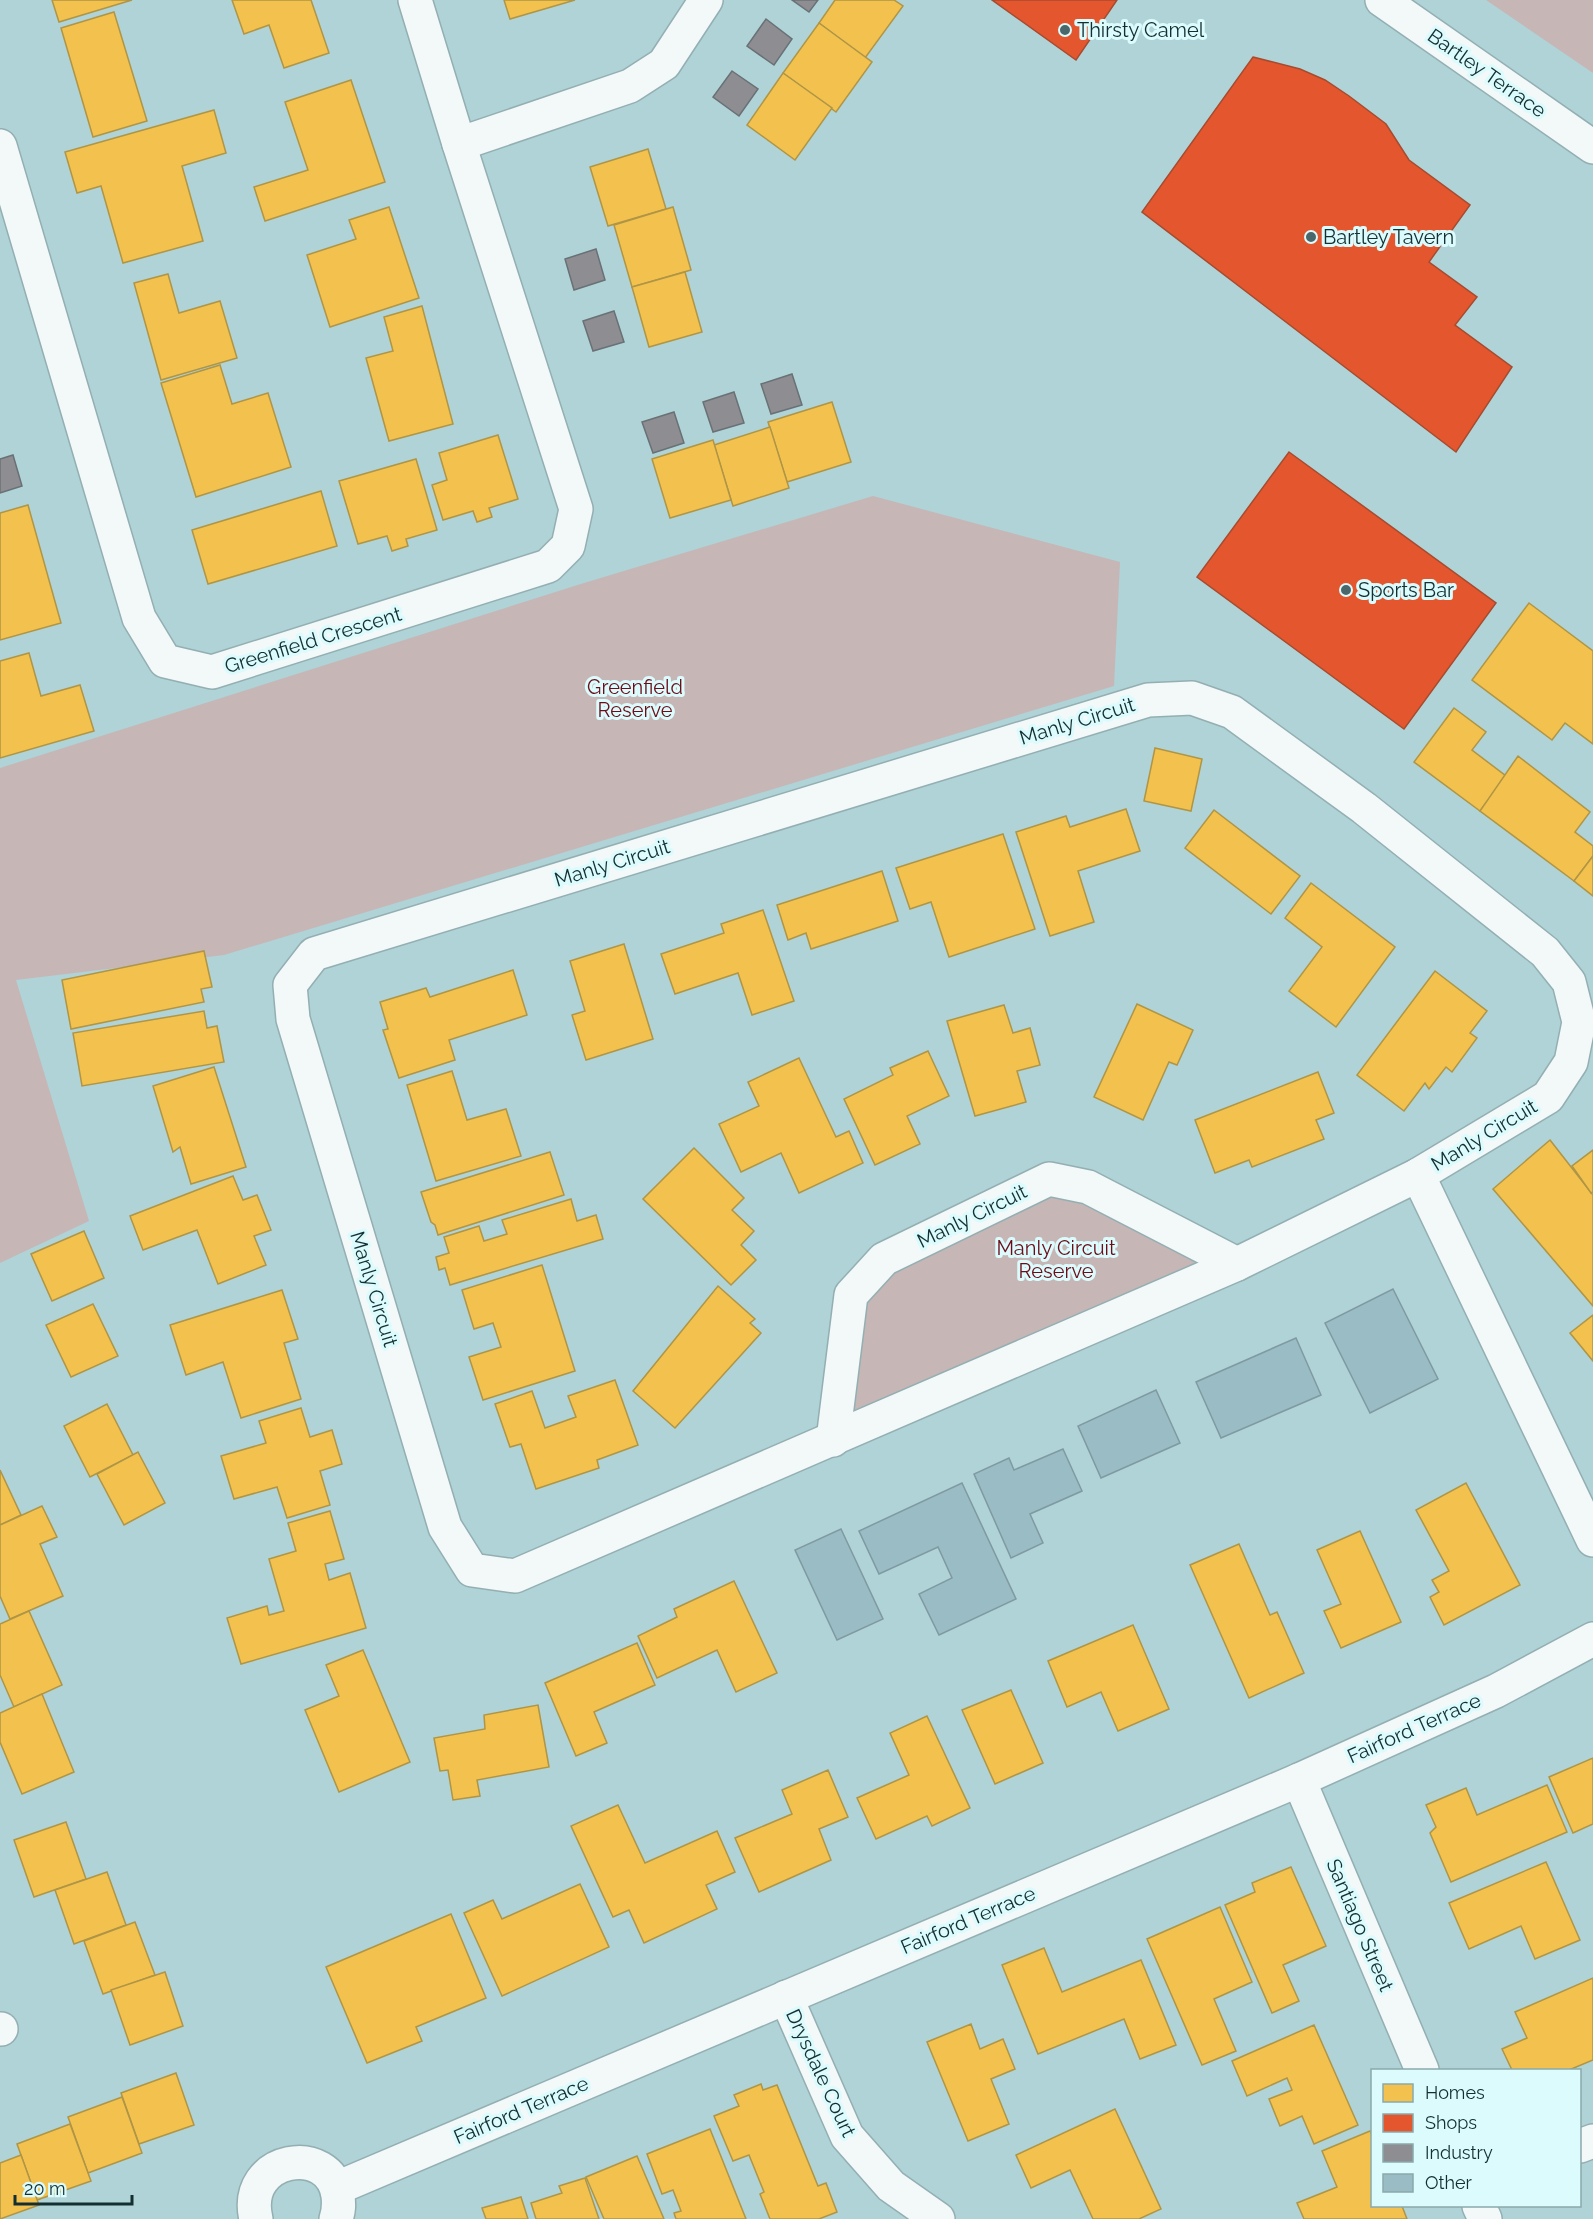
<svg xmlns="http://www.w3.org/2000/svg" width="1593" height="2219" font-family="Raleway,sans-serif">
  <rect width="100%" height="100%" fill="#afd3d6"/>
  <!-- green -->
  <g fill="#c7b6b6">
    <path d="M1486,0H1593V73Z"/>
    <path d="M873,496L1120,562L1114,686L224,955L16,980L89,1221L0,1263V768L584,583Z"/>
    <path d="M1049,1179L1237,1264L834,1440L851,1295Z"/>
  </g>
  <!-- homes -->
  <g fill="#f2c14e" stroke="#af9545" stroke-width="1.5">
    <path d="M52,0H132L59,22Z"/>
    <path d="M232,0H311L329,53L284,68L269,25L244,34Z"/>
    <path d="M504,0H575L510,19Z"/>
    <path d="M835,0H894L903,6L865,58L819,23Z"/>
    <path d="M114,12L147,121L93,137L61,28Z"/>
    <path d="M819,23L872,62L836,112L783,73Z"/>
    <path d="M783,73L832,108L795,160L747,125Z"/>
    <path d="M351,80L385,182L265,221L254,187L308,170L285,102Z"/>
    <path d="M214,110L226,153L182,166L203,241L123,263L101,186L77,193L65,152Z"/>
    <path d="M648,149L666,209L608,226L590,167Z"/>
    <path d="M389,207L419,298L330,327L307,255L356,239L349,220Z"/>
    <path d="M673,207L691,270L632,287L614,225Z"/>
    <path d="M685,272L702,332L649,347L632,287Z"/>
    <path d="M168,274L179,313L220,301L237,358L161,380L134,283Z"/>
    <path d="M422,306L453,424L389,441L366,358L393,351L384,317Z"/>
    <path d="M220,365L232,404L268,393L291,467L196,497L161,383Z"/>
    <path d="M832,402L851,462L787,482L768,422Z"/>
    <path d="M770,427L789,488L733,506L714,445Z"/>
    <path d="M498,435L518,499L489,508L492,517L477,522L473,511L443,520L432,485L447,480L439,453Z"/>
    <path d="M713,440L731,500L670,518L652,459Z"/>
    <path d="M416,459L437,530L406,539L408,546L392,551L387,536L358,544L339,481Z"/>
    <path d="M321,491L337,546L208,584L192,530Z"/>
    <path d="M28,505L61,623L0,640V513Z"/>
    <path d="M1529,603L1593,651V744L1565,723L1552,740L1472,680Z"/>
    <path d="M29,653L41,696L80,685L94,731L0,758V661Z"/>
    <path d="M1454,708L1486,732L1472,750L1506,776L1480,811L1414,762Z"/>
    <path d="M1155,748L1202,759L1191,811L1144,801Z"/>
    <path d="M1518,756L1590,812L1575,832L1593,846V856L1574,881L1480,811Z"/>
    <path d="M1126,809L1140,851L1078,871L1094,922L1050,936L1016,832L1066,816L1070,827Z"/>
    <path d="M1214,810L1300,876L1271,914L1185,848Z"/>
    <path d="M1003,834L1035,929L949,957L931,902L910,909L896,868Z"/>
    <path d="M1593,856V896L1574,881Z"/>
    <path d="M882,871L898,921L811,949L806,933L788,940L777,905Z"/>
    <path d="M1311,883L1395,947L1336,1027L1289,991L1322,947L1285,918Z"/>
    <path d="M763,910L794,1001L752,1015L738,973L675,994L661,954L724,933L721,924Z"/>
    <path d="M624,944L653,1039L586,1060L572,1015L585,1011L570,961Z"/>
    <path d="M204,951L212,987L201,989L204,1002L71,1029L62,980Z"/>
    <path d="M513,970L527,1015L449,1040L455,1060L399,1078L383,1030L388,1029L380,1002L426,988L430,997Z"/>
    <path d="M1435,971L1487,1011L1470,1033L1477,1038L1452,1072L1446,1067L1429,1089L1425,1083L1404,1111L1357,1075Z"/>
    <path d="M1137,1004L1193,1030L1177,1065L1169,1062L1143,1120L1094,1097Z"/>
    <path d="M1004,1005L1013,1033L1030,1028L1040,1065L1017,1071L1026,1102L975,1116L947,1021Z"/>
    <path d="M204,1011L207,1028L217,1026L224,1062L82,1086L73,1033Z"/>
    <path d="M928,1051L949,1096L907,1116L920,1144L875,1165L844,1099L893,1075L890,1068Z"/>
    <path d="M799,1058L836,1137L849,1131L863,1163L799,1193L781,1153L741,1172L719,1124L759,1106L748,1082Z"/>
    <path d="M214,1067L246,1167L191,1184L180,1147L173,1152L153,1086Z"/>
    <path d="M452,1071L467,1120L506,1109L521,1156L436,1181L407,1085Z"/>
    <path d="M1318,1072L1334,1113L1316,1120L1324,1139L1252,1167L1249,1160L1215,1173L1195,1120Z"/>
    <path d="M1550,1140L1593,1195V1306L1493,1189Z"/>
    <path d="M694,1148L744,1198L732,1210L754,1231L741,1245L756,1260L731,1285L643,1199Z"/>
    <path d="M1593,1150V1192L1591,1193L1572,1166Z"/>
    <path d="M550,1152L564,1195L438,1235L435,1225L431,1222L421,1192Z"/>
    <path d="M233,1176L243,1200L257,1195L271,1230L254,1236L266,1265L218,1284L197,1230L143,1250L130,1216Z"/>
    <path d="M571,1199L577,1221L596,1215L603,1239L450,1285L445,1268L439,1270L436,1257L449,1253L444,1237L479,1226L484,1241L507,1234L502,1220Z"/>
    <path d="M84,1231L104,1278L52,1301L31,1254Z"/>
    <path d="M542,1265L575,1371L483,1400L469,1357L501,1347L493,1323L474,1329L462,1290Z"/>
    <path d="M718,1286L755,1319L750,1323L761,1333L675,1428L633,1391Z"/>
    <path d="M282,1290L298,1339L284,1343L301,1399L241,1418L223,1362L186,1375L170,1325Z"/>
    <path d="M93,1304L118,1356L71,1377L46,1325Z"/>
    <path d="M1593,1315V1361L1570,1333Z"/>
    <path d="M615,1380L638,1445L597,1460L599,1468L536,1489L521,1444L510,1447L495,1404L532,1391L545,1428L576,1417L568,1396Z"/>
    <path d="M107,1404L133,1455L90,1477L64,1426Z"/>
    <path d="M301,1408L310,1437L332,1430L342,1464L320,1471L330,1505L287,1518L277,1487L234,1499L221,1456L266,1443L259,1421Z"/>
    <path d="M138,1452L165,1503L124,1525L97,1474Z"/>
    <path d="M0,1470L21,1515L0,1525Z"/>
    <path d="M1466,1483L1520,1585L1444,1625L1430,1597L1439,1592L1432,1580L1449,1571L1416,1510Z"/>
    <path d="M42,1506L57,1537L40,1544L63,1596L10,1619L0,1596V1525Z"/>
    <path d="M330,1511L344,1559L325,1564L329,1580L350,1573L366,1628L241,1664L227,1618L267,1606L269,1615L284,1611L269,1559L296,1551L288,1523Z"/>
    <path d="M1360,1531L1401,1622L1341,1648L1324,1611L1341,1604L1317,1550Z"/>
    <path d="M1239,1544L1270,1615L1277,1612L1304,1673L1249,1698L1190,1565Z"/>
    <path d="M734,1581L777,1673L736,1692L717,1650L657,1678L638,1636L677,1617L674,1609Z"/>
    <path d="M29,1611L62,1685L14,1707L0,1675V1624Z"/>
    <path d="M1133,1625L1169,1709L1118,1731L1101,1692L1067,1707L1048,1661Z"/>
    <path d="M637,1643L655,1685L594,1712L607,1743L576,1756L545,1683Z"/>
    <path d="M363,1650L410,1762L339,1792L305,1710L339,1696L326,1665Z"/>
    <path d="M1011,1690L1043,1763L995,1784L962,1710Z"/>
    <path d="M42,1694L74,1772L22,1794L0,1742V1713Z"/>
    <path d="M538,1705L549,1767L477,1780L480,1796L453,1800L448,1770L440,1771L434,1738L485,1729L484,1715Z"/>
    <path d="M927,1716L970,1808L932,1826L927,1816L876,1839L857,1798L909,1775L890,1733Z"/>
    <path d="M1593,1758V1824L1573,1833L1549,1777Z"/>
    <path d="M828,1770L848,1817L819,1829L831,1860L759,1892L735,1838L792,1814L782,1790Z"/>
    <path d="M1547,1785L1567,1832L1451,1882L1430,1833L1436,1827L1426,1805L1466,1788L1477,1815Z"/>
    <path d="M618,1805L645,1863L717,1831L735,1872L706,1885L717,1909L644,1943L629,1910L613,1917L571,1826Z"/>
    <path d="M66,1822L86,1879L34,1897L14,1840Z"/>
    <path d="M1546,1862L1580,1940L1535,1959L1521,1926L1469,1949L1449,1903Z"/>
    <path d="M1291,1867L1326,1946L1283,1965L1299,2001L1272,2013L1225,1905L1255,1892L1252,1883Z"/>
    <path d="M107,1872L126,1925L74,1944L55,1890Z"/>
    <path d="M580,1884L609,1947L502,1996L464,1913L493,1900L502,1919Z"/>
    <path d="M1220,1907L1252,1982L1214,1999L1236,2051L1202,2065L1147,1939Z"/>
    <path d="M451,1914L486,1998L416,2027L422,2041L367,2063L326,1967Z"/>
    <path d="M135,1922L155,1975L103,1994L84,1941Z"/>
    <path d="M1044,1948L1062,1992L1141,1960L1176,2045L1140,2059L1124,2019L1038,2054L1002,1965Z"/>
    <path d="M165,1972L183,2026L130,2045L111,1990Z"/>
    <path d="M1593,1978V2060L1569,2070H1512L1502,2049L1527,2038L1515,2012Z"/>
    <path d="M971,2024L980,2049L1003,2039L1015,2069L991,2079L1009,2124L968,2141L927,2042Z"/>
    <path d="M1314,2025L1358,2125L1314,2144L1302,2116L1280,2126L1269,2099L1292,2090L1287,2078L1247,2096L1232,2061Z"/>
    <path d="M176,2073L194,2125L139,2144L121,2093Z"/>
    <path d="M761,2084L763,2090L777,2085L818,2186L826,2183L837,2212L819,2219H770L760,2194L764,2192L749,2155L733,2161L714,2116L739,2106L734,2095Z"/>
    <path d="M122,2097L142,2153L88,2173L68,2117Z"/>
    <path d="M1115,2109L1161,2209L1139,2219H1093L1070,2170L1031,2188L1016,2155Z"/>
    <path d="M70,2124L91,2181L37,2200L17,2144Z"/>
    <path d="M710,2129L746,2219H676L674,2213L681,2211L673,2190L662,2194L647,2154Z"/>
    <path d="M1370,2131L1372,2135V2206H1402L1407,2219H1304L1297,2203L1337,2187L1322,2151Z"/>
    <path d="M21,2155L39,2205L0,2219V2163Z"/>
    <path d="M637,2156L664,2219H604L586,2177Z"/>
    <path d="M585,2178L599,2219H536L531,2203L562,2193L559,2186Z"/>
    <path d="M521,2197L528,2219H486L482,2208Z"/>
  </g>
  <!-- shops -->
  <g fill="#e4572e" stroke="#a64b2f" stroke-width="1.5">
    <path d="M992,0H1117L1076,60Z"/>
    <path d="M1253,57L1300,69L1325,80L1349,96L1386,124L1409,160L1470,205L1429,262L1477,297L1455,325L1512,367L1456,452L1142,212Z"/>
    <path d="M1289,452L1496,603L1404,729L1197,577Z"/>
  </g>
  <!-- industry -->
  <g fill="#8d8d92" stroke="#697175" stroke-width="1.5">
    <path d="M792,0H818L809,12Z"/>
    <path d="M766,19L792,39L774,65L747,46Z"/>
    <path d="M732,71L758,89L739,116L713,97Z"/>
    <path d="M596,249L605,280L574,290L565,259Z"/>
    <path d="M614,311L624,342L593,351L583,321Z"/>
    <path d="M792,374L802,405L771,414L761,384Z"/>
    <path d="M734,392L744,423L713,432L703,402Z"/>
    <path d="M674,412L684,443L653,453L642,422Z"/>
    <path d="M13,455L22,486L0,493V459Z"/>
  </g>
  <!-- building -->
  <g fill="#9abcc4" stroke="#7f9aa0" stroke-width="1.5">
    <path d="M1393,1289L1438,1379L1370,1413L1325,1323Z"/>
    <path d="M1296,1338L1321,1395L1221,1438L1196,1382Z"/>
    <path d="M1156,1390L1180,1443L1101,1478L1078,1426Z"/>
    <path d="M1063,1449L1082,1491L1030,1514L1043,1543L1011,1558L974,1474L1009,1458L1014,1470Z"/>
    <path d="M962,1483L1016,1599L939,1635L919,1594L952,1578L938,1547L879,1574L859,1531Z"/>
    <path d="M841,1529L883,1619L837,1640L795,1550Z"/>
  </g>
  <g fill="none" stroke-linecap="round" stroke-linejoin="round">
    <!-- minor casing -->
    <g stroke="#93afb2" stroke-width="36">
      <g id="minor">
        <path d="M1382,0L1593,147"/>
        <path d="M459,144L630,86L664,64L706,0"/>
        <path d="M0,146L139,618L165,661L212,672L548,566L568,546L576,509L459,144L415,0"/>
        <path d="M1192,698L1232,712L1364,808L1545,952L1569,982L1579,1022L1571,1062L1548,1097L1418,1175L1237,1264L515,1576L472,1570L445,1527L293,1019L290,985L314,954L1148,700Z"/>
        <path d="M1418,1175L1593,1540"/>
        <path d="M833,1440L851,1295L884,1259L1049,1179L1088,1187L1237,1264"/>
        <path d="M1299,1780L1422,2070"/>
        <path d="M786,1997L847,2136L891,2186L938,2219"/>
        <path d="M0,2029H1"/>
        <path d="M1580,2146L1593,2141"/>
        <path d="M337,2188L1299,1780L1496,1691L1593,1639"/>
        <path d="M1479,2206L1485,2219"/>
        <path d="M256,2219C241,2156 331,2142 338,2196C339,2205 339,2210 336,2219"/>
      </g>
    </g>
    <!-- minor -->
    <use href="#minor" stroke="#f3f8f9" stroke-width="33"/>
  </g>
  <!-- markers -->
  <g fill="#4a686b" stroke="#dbfbfd" stroke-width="2">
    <circle cx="1065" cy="30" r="6"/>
    <circle cx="1311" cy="237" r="6"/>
    <circle cx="1346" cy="590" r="6"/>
  </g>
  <g text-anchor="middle" stroke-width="6" stroke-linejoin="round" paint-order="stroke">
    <!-- poi labels -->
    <g font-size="20" fill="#142f31" stroke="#dbfbfd" text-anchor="start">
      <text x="1077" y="37">Thirsty Camel</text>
      <text x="1323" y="244">Bartley Tavern</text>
      <text x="1358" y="597">Sports Bar</text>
    </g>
    <!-- street labels -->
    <g font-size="20" fill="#142f31" stroke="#dbfbfd">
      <text transform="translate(1487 73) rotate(35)" y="7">Bartley Terrace</text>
      <text transform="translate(313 640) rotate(-17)" y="7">Greenfield Crescent</text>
      <text transform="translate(1077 721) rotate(-17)" y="7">Manly Circuit</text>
      <text transform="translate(612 863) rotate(-17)" y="7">Manly Circuit</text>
      <text transform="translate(1484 1135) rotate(-31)" y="7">Manly Circuit</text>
      <text transform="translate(972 1216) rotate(-26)" y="7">Manly Circuit</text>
      <text transform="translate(374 1289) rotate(73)" y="7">Manly Circuit</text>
      <text transform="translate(1414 1728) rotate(-24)" y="7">Fairford Terrace</text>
      <text transform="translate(968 1920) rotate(-23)" y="7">Fairford Terrace</text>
      <text transform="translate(1360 1925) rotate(67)" y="7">Santiago Street</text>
      <text transform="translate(821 2073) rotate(65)" y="7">Drysdale Court</text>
      <text transform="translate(521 2110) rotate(-23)" y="7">Fairford Terrace</text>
    </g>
    <!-- park labels -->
    <g font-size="20" fill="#6d0c17" stroke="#dbfbfd">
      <text x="635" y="694">Greenfield<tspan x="635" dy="23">Reserve</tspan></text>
      <text x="1056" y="1255">Manly Circuit<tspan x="1056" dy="23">Reserve</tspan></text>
    </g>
  </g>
  <!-- legend -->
  <rect x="1371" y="2069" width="210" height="138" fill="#dbfbfd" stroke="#8ba9ab" stroke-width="1.5"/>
  <rect x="1383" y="2084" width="30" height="18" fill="#f2c14e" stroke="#8ba9ab" stroke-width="1.5"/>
  <text x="1425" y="2099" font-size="18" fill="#142f31">Homes</text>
  <rect x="1383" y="2114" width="30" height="18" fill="#e4572e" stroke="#8ba9ab" stroke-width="1.5"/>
  <text x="1425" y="2129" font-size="18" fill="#142f31">Shops</text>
  <rect x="1383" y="2144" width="30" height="18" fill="#8d8d92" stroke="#8ba9ab" stroke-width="1.5"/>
  <text x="1425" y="2159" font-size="18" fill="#142f31">Industry</text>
  <rect x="1383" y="2174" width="30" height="18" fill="#9abcc4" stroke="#8ba9ab" stroke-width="1.5"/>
  <text x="1425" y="2189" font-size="18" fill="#142f31">Other</text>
  <!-- scale -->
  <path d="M15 2195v9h117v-9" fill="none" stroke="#142f31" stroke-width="3"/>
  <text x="24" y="2195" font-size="18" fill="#142f31" stroke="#dbfbfd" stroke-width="4.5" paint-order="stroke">20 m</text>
</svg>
